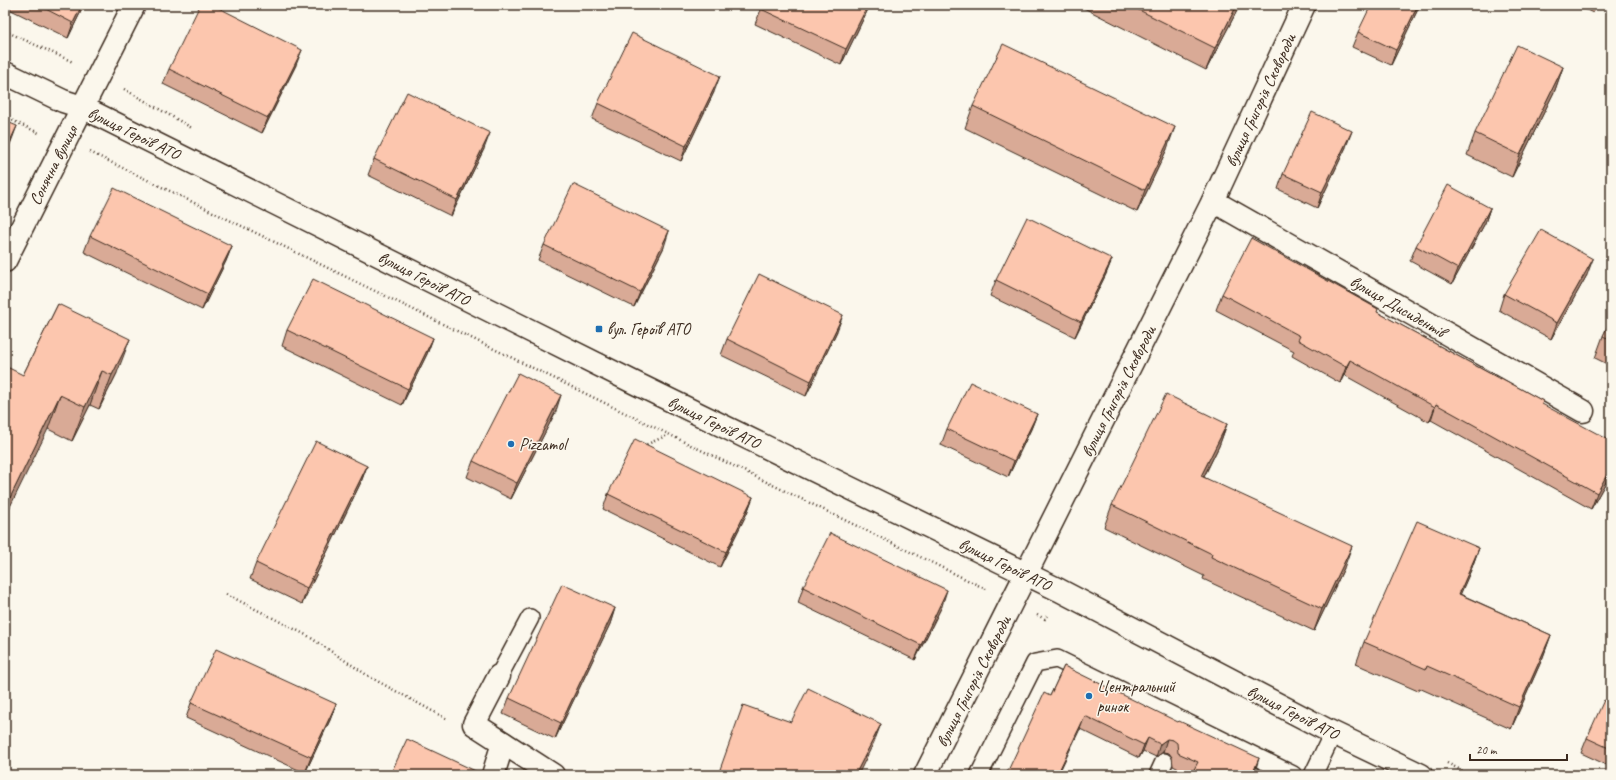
<svg xmlns="http://www.w3.org/2000/svg" width="1616" height="780" font-family="Caveat,sans-serif">
  <rect width="100%" height="100%" fill="#fbf7ec"/>
  <filter id="ink" filterUnits="userSpaceOnUse"><feTurbulence type="fractalNoise" baseFrequency=".025" numOctaves="2"/><feDisplacementMap in="SourceGraphic" scale="8" xChannelSelector="R" yChannelSelector="G"/><feConvolveMatrix kernelMatrix="1 2 1 2 8 2 1 2 1" color-interpolation-filters="sRGB"/></filter>
  <g filter="url(#ink)">
    <g fill="none" stroke-linecap="round" stroke-linejoin="round">
      <!-- service casing -->
      <g stroke="#3b2a1e" stroke-width="20">
        <g id="service">
          <path d="M499,676L530,618"/>
          <path d="M979,775L1035,663L1057,659L1293,775"/>
          <path d="M1158,775L1164,762"/>
          <path d="M1313,775L1333,733"/>
        </g>
      </g>
      <!-- minor casing -->
      <g stroke="#3b2a1e" stroke-width="25">
        <g id="minor">
          <path d="M5,73L63,101L82,107L637,384L1059,590L1329,731L1421,775"/>
          <path d="M1213,201L1583,411"/>
          <path d="M5,261L134,5"/>
          <path d="M499,676L474,724L553,775"/>
          <path d="M493,775L503,743"/>
          <path d="M925,775L1213,201L1304,5"/>
        </g>
      </g>
      <!-- path -->
      <g stroke="#3b2a1e" stroke-width="2.5" stroke-dasharray="1 3" stroke-linecap="butt">
        <path d="M5,31L73,62"/>
        <path d="M124,89L192,128"/>
        <path d="M5,117L39,133"/>
        <path d="M90,152L986,589"/>
        <path d="M643,446L668,435"/>
        <path d="M226,594L308,636L370,677L447,719"/>
        <path d="M1037,615L1045,619L1047,616"/>
        <path d="M1447,763L1471,775"/>
      </g>
      <!-- service -->
      <use href="#service" stroke="#fbf7ec" stroke-width="17"/>
      <!-- minor -->
      <use href="#minor" stroke="#fbf7ec" stroke-width="22"/>
    </g>
    <!-- wall -->
    <g fill="#d9aa96" stroke="#3b2a1e">
      <path d="M5,5H84L68,38L5,7Z"/>
      <path d="M763,5H870L841,65L755,24Z"/>
      <path d="M1078,5H1240L1206,70Z"/>
      <path d="M1420,5L1391,65L1352,47L1358,32Z"/>
      <path d="M1576,5H1597L1593,13Z"/>
      <path d="M296,65L262,133L163,84L169,69Z"/>
      <path d="M1563,67L1555,90L1512,177L1467,155L1475,133Z"/>
      <path d="M714,92L681,161L592,119L598,103Z"/>
      <path d="M973,106L1167,149L1137,212L965,128Z"/>
      <path d="M1346,147L1317,208L1278,189L1283,174Z"/>
      <path d="M484,149L451,216L368,175L374,159Z"/>
      <path d="M1490,208L1485,223L1452,284L1410,261L1416,246Z"/>
      <path d="M90,236L232,246L226,261L202,310L84,252Z"/>
      <path d="M544,245L664,247L634,307L538,260Z"/>
      <path d="M1112,259L1106,274L1075,337L990,296L996,280Z"/>
      <path d="M1587,275L1551,339L1499,310L1504,294Z"/>
      <path d="M1222,294L1377,312L1500,379L1543,401L1542,404L1611,473L1591,509L1431,420L1429,422L1344,375L1340,383L1292,356L1294,351L1216,310Z"/>
      <path d="M58,304L117,373L99,409L90,405L72,441L48,429L23,375Z"/>
      <path d="M1611,319V366L1595,358L1603,336Z"/>
      <path d="M287,330L433,338L427,354L402,405L282,346Z"/>
      <path d="M837,331L806,396L721,355L727,339Z"/>
      <path d="M556,411L511,499L467,477L473,461Z"/>
      <path d="M1037,414L1031,429L1008,477L941,445L947,429Z"/>
      <path d="M1227,424L1219,446L1204,477L1344,568L1314,631L1203,579L1204,576L1104,527L1112,505Z"/>
      <path d="M367,466L361,482L302,604L250,579L256,563Z"/>
      <path d="M608,494L753,497L747,513L720,567L603,509Z"/>
      <path d="M1479,548L1471,570L1460,594L1551,635L1543,657L1511,729L1419,688L1418,691L1356,664L1364,642Z"/>
      <path d="M803,587L942,606L915,660L798,603Z"/>
      <path d="M615,608L610,624L555,739L503,714L509,698Z"/>
      <path d="M1064,666L1255,772L1253,775H1191L1173,766L1172,757L1169,753L1163,752L1156,757L1143,751L1139,758L1080,729L1050,696Z"/>
      <path d="M191,703L336,704L330,720L305,773L186,718Z"/>
      <path d="M1611,703V767L1581,753L1587,738Z"/>
    </g>
    <!-- shaded-wall -->
    <g fill="#b08b7a" stroke="#3b2a1e">
      <path d="M82,5H84L68,38L73,23Z"/>
      <path d="M868,5H870L841,65L846,49Z"/>
      <path d="M1237,5H1240L1206,70L1215,48Z"/>
      <path d="M1418,5H1420L1391,65L1396,50Z"/>
      <path d="M302,50L296,65L262,133L268,118Z"/>
      <path d="M1563,67L1555,90L1512,177L1520,155Z"/>
      <path d="M720,76L714,92L681,161L686,146Z"/>
      <path d="M17,126L11,142L5,155V152Z"/>
      <path d="M1175,127L1167,149L1137,212L1145,190Z"/>
      <path d="M1352,131L1346,147L1317,208L1322,192Z"/>
      <path d="M490,133L484,149L451,216L457,200Z"/>
      <path d="M1490,208L1485,223L1452,284L1458,269Z"/>
      <path d="M669,231L664,247L634,307L640,292Z"/>
      <path d="M232,246L226,261L202,310L208,294Z"/>
      <path d="M1112,259L1106,274L1075,337L1081,322Z"/>
      <path d="M1593,259L1587,275L1551,339L1557,323Z"/>
      <path d="M843,315L837,331L806,396L811,381Z"/>
      <path d="M433,338L427,354L402,405L408,389Z"/>
      <path d="M130,339L117,373L99,409L112,375Z"/>
      <path d="M1350,360L1344,375L1340,383L1346,367Z"/>
      <path d="M102,371L90,405L72,441L85,407Z"/>
      <path d="M60,395L48,429L5,517V508Z"/>
      <path d="M561,395L556,411L511,499L517,483Z"/>
      <path d="M1436,404L1431,420L1429,422L1435,407Z"/>
      <path d="M1037,414L1031,429L1008,477L1014,461Z"/>
      <path d="M1227,424L1219,446L1193,498L1201,476Z"/>
      <path d="M367,466L361,482L302,604L307,588Z"/>
      <path d="M1611,467V473L1591,509L1597,493Z"/>
      <path d="M753,497L747,513L720,567L726,552Z"/>
      <path d="M1352,546L1344,568L1314,631L1322,609Z"/>
      <path d="M1479,548L1471,570L1451,616L1459,594Z"/>
      <path d="M947,590L942,606L915,660L921,645Z"/>
      <path d="M615,608L610,624L555,739L561,723Z"/>
      <path d="M1551,635L1543,657L1511,729L1519,707Z"/>
      <path d="M336,704L330,720L305,773L311,757Z"/>
      <path d="M1085,716L1080,729L1058,775H1057Z"/>
      <path d="M881,724L874,742L858,775H855Z"/>
      <path d="M1148,738L1143,751L1139,758L1144,745Z"/>
      <path d="M1167,739L1163,752L1156,757L1160,744Z"/>
      <path d="M1259,758L1255,772L1253,775H1252Z"/>
    </g>
    <!-- building -->
    <g fill="#fcc6ae" stroke="#3b2a1e">
      <path d="M38,5H82L73,23Z"/>
      <path d="M200,5H213L302,50L268,118L169,69Z"/>
      <path d="M763,5H868L846,49L761,9Z"/>
      <path d="M1129,5H1237L1215,48Z"/>
      <path d="M1371,5H1418L1396,50L1358,32Z"/>
      <path d="M632,33L720,76L686,146L598,103Z"/>
      <path d="M1003,44L1175,127L1145,190L973,106Z"/>
      <path d="M1517,45L1563,67L1520,155L1475,133Z"/>
      <path d="M407,92L490,133L457,200L374,159Z"/>
      <path d="M1312,112L1352,131L1322,192L1283,174Z"/>
      <path d="M5,121L17,126L5,152Z"/>
      <path d="M573,184L669,231L640,292L544,245Z"/>
      <path d="M1448,185L1490,208L1458,269L1416,246Z"/>
      <path d="M114,188L232,246L208,294L90,236Z"/>
      <path d="M1027,217L1112,259L1081,322L996,280Z"/>
      <path d="M1541,230L1593,259L1557,323L1504,294Z"/>
      <path d="M1251,238L1378,309L1377,312L1500,379L1501,378L1543,401L1542,404L1611,441V467L1597,493L1436,404L1435,407L1350,360L1346,367L1298,340L1300,336L1222,294Z"/>
      <path d="M759,274L843,315L811,381L727,339Z"/>
      <path d="M313,279L433,338L408,389L287,330Z"/>
      <path d="M58,304L130,339L112,375L102,371L85,407L60,395L5,508V366L23,375Z"/>
      <path d="M1611,319V340L1603,336Z"/>
      <path d="M518,373L561,395L517,483L473,461Z"/>
      <path d="M970,382L1037,414L1014,461L947,429Z"/>
      <path d="M1166,394L1227,424L1201,476L1352,546L1322,609L1211,557L1212,554L1112,505Z"/>
      <path d="M635,439L753,497L726,552L608,494Z"/>
      <path d="M316,441L367,466L307,588L256,563Z"/>
      <path d="M1417,521L1479,548L1459,594L1551,635L1519,707L1427,666L1426,669L1364,642Z"/>
      <path d="M830,533L947,590L921,645L803,587Z"/>
      <path d="M562,584L615,608L561,723L509,698Z"/>
      <path d="M216,649L336,704L311,757L191,703Z"/>
      <path d="M1064,666L1178,722L1179,721L1259,758L1252,775H1191L1198,762L1178,753L1177,743L1173,740L1167,739L1160,744L1148,738L1144,745L1085,716L1057,775H1006L1044,693L1050,696Z"/>
      <path d="M808,688L881,724L855,775H718L743,705L791,722Z"/>
      <path d="M1604,700L1611,703V749L1587,738Z"/>
      <path d="M407,739L484,775H390Z"/>
    </g>
  </g>
  <!-- markers -->
  <g fill="#1f6fb2" stroke="#fbf7ec" stroke-width="1.5">
    <rect x="595" y="325" width="8" height="8" rx="2"/>
    <circle cx="511" cy="444" r="4"/>
    <circle cx="1089" cy="696" r="4"/>
  </g>
  <g text-anchor="middle" stroke-width="3" stroke-linejoin="round" paint-order="stroke">
    <!-- street labels -->
    <g font-size="17" fill="#3b2a1e" stroke="#fbf7ec">
      <text transform="translate(1260 100) rotate(-65)" y="6">вулиця Григорія Сковороди</text>
      <text transform="translate(134 133) rotate(26)" y="6">вулиця Героїв АТО</text>
      <text transform="translate(53 165) rotate(-63)" y="6">Сонячна вулиця</text>
      <text transform="translate(424 278) rotate(27)" y="6">вулиця Героїв АТО</text>
      <text transform="translate(1398 306) rotate(30)" y="6">вулиця Дисидентів</text>
      <text transform="translate(1118 391) rotate(-63)" y="6">вулиця Григорія Сковороди</text>
      <text transform="translate(714 422) rotate(26)" y="6">вулиця Героїв АТО</text>
      <text transform="translate(1005 564) rotate(26)" y="6">вулиця Героїв АТО</text>
      <text transform="translate(973 681) rotate(-63)" y="6">вулиця Григорія Сковороди</text>
      <text transform="translate(1293 712) rotate(27)" y="6">вулиця Героїв АТО</text>
    </g>
    <!-- poi labels -->
    <g font-size="17" fill="#3b2a1e" stroke="#fbf7ec" text-anchor="start">
      <text x="607" y="335">вул. Героїв АТО</text>
      <text x="519" y="450">Pizzamol</text>
      <text x="1097" y="692">Центральний<tspan x="1097" dy="20">ринок</tspan></text>
    </g>
  </g>
  <!-- margin -->
  <rect width="1616" height="780" fill="none" stroke="#fbf7ec" stroke-width="20"/>
  <rect x="10" y="10" width="1596" height="760" fill="none" stroke="#3b2a1e" stroke-width="1.5" filter="url(#ink)"/>
  <!-- scale -->
  <path d="M1470 754v6h97v-6" fill="none" stroke="#3b2a1e" stroke-width="2"/>
  <text x="1476" y="754" font-size="12" fill="#3b2a1e" stroke="#fbf7ec" stroke-width="3" paint-order="stroke">20 m</text>
</svg>
